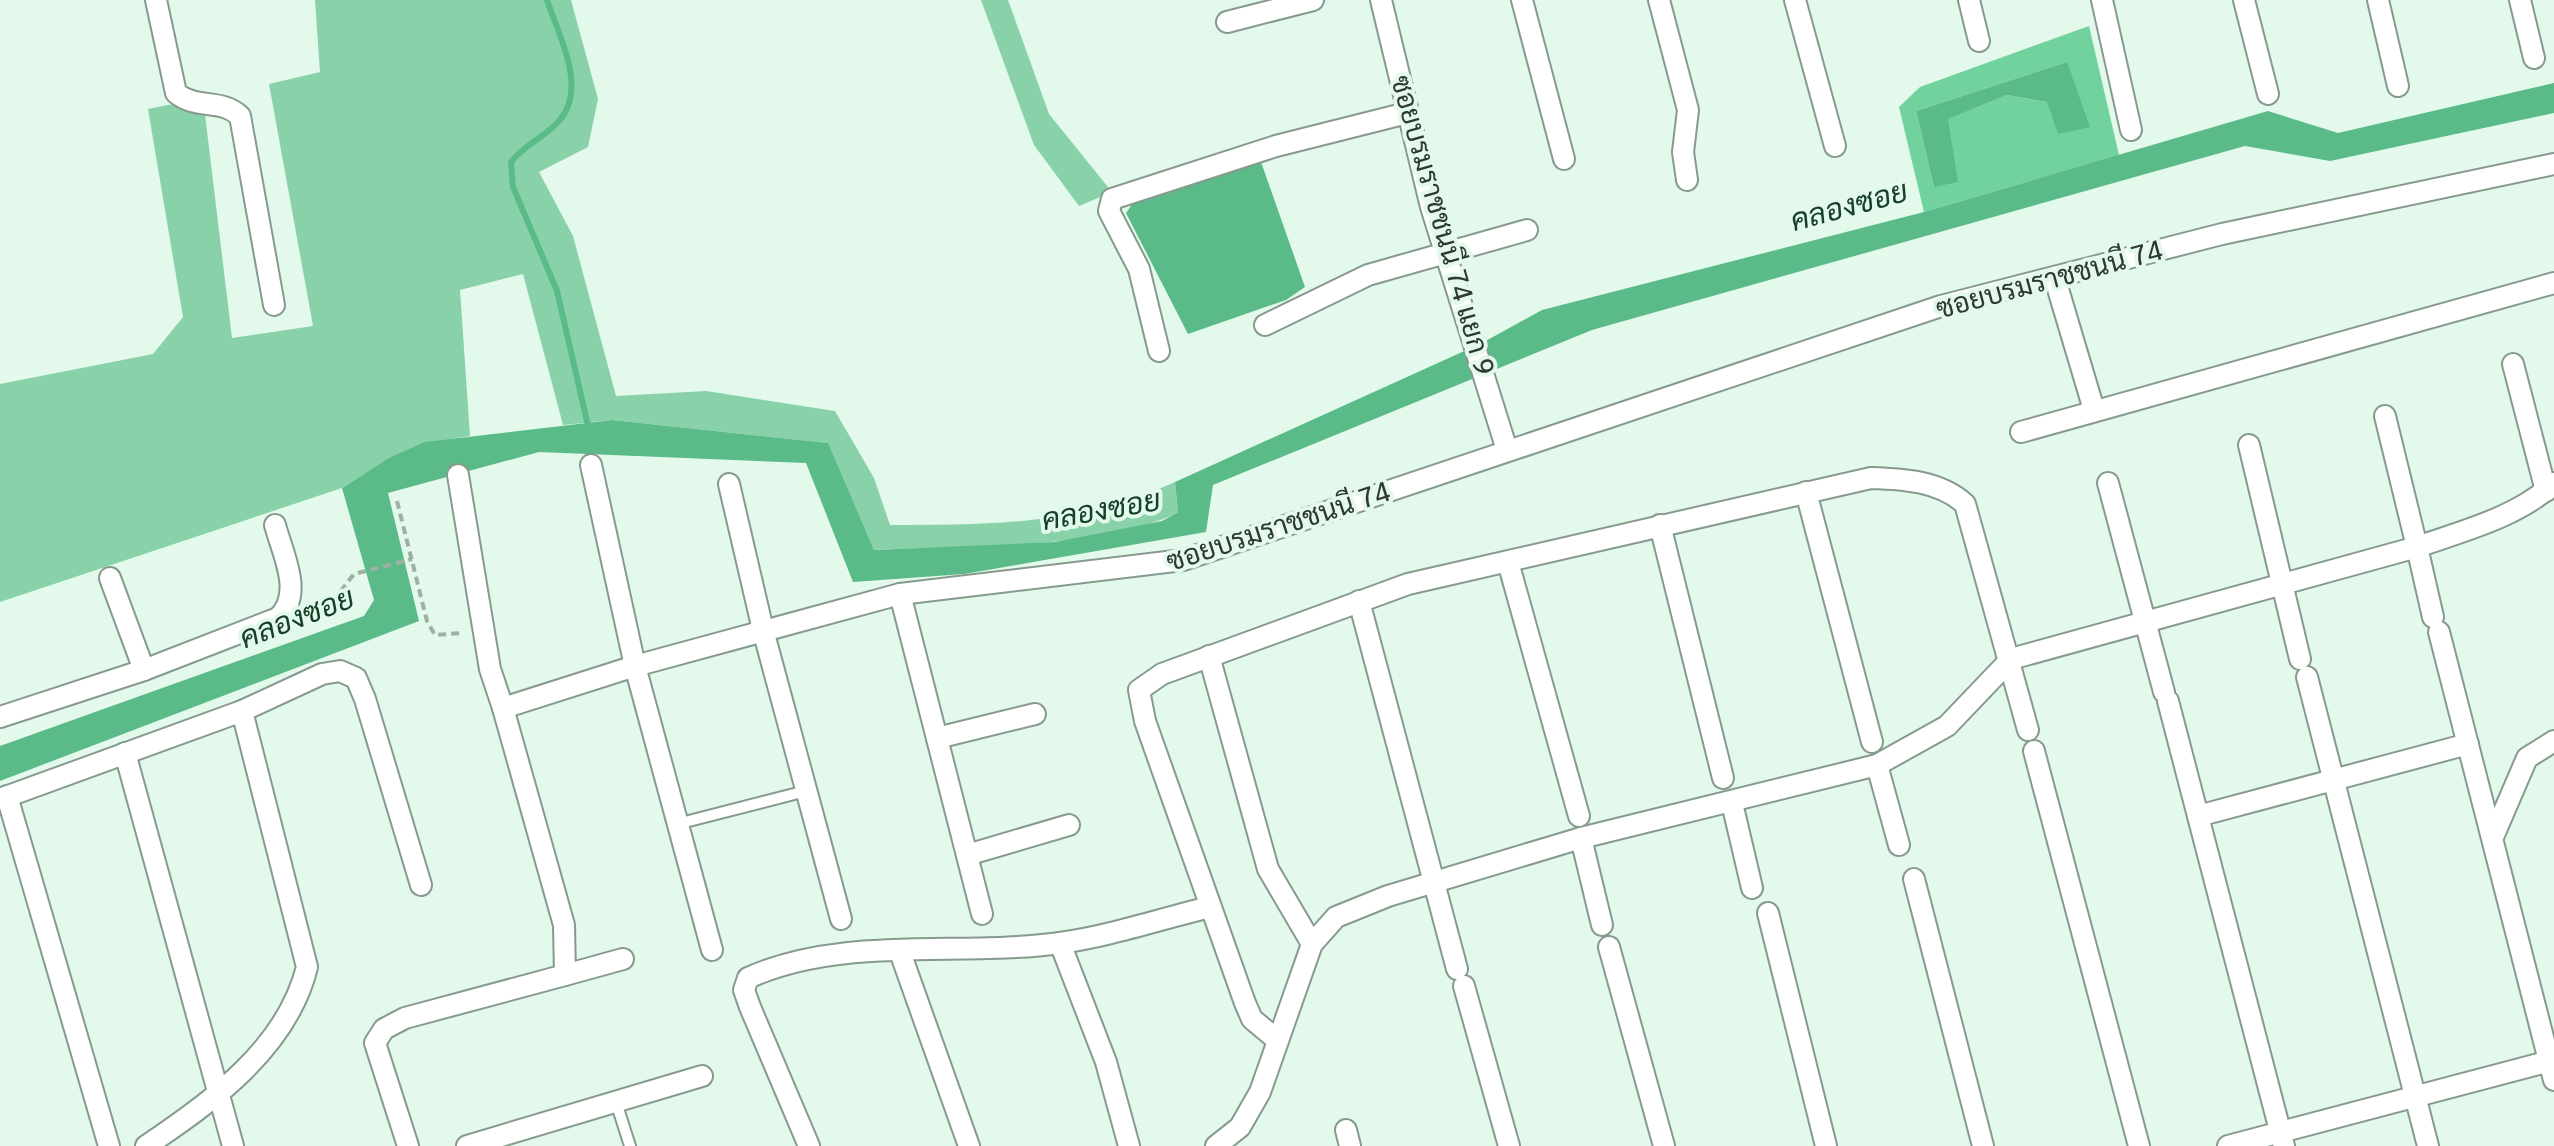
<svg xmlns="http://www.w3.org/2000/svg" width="2554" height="1146" font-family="Georgia,Sarabun,serif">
  <rect width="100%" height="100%" fill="#e3f9eb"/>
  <!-- green -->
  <g fill="#89d2a9">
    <path d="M315,0H571L598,99L588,147L539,172L573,236L616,396L706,391L835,411L874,478L890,525C991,525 1081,525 1175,482L1178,512C1107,550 956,546 874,550L827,443L612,420L563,425L523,274L460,290L470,436C416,443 388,458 342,488L0,602V384L153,354L183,317L148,109L203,98L232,338L313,326L269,84L320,72Z"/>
    <path d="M981,0H1008L1049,114L1112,192L1079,206L1034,145Z"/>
  </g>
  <!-- forest -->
  <path fill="#72d29e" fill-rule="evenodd" d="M2089,26L2119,155L1924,212L1899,107L1920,87ZM2067,62L2047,102L2007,95L1947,119L1934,187L1916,111Z"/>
  <!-- water -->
  <g fill="#5abb89">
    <path d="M2067,62L2090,127L2058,134L2047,102L2007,95L1948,119L1958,182L1934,187L1916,111Z"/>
    <path d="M2554,83V113L2330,161L2245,146L1592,330L1213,485L1206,532L964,574L853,582L806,463L539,452L388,493L419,621L0,781V746L364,616L374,600L342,488L389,458L425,442L612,420L828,443L874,550L1055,542L1162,521L1178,512L1175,482L1482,343L1542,310L1924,212L2268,111L2338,133Z"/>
    <path d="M1261,162L1305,287L1286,300L1188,334L1126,213L1135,200Z"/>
  </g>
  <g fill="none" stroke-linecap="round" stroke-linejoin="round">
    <!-- stream -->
    <path stroke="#5abb89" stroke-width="6" d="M547,0C559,36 588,88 559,121C545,137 525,144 511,162L513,187L557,291L589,430"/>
    <!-- lane casing -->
    <g stroke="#869a8d" stroke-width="14">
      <g id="lane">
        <path d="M677,824L806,791"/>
        <path d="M616,1102L630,1146"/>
      </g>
    </g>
    <!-- street casing -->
    <g stroke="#869a8d" stroke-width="24">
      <g id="street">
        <path d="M156,0L176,93C197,110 221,98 240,116L274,305"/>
        <path d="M1381,0L1431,207L1507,450"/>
        <path d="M1522,0L1564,159"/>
        <path d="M1659,0L1688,110L1683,152L1687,180"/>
        <path d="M1795,0L1835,146"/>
        <path d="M1969,0L1979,41"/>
        <path d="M2102,0L2131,130"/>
        <path d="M2244,0L2268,94"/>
        <path d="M2378,0L2398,86"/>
        <path d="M2520,0L2534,58"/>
        <path d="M1227,22L1313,0"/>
        <path d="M2055,279L2094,410"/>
        <path d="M1265,325L1368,275L1527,230"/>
        <path d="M1159,351L1139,269L1109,211L1112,199L1276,146L1407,113"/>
        <path d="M2513,364L2546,491"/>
        <path d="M2385,416L2417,547C2463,531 2518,517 2554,483"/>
        <path d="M2021,432L2554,283"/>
        <path d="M2249,445L2300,659"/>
        <path d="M591,465L635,666L712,950"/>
        <path d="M458,475L490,669L503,708"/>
        <path d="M2108,483L2164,692"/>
        <path d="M729,484L763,630L841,919"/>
        <path d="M1806,492L1872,742"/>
        <path d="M1660,525L1723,778"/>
        <path d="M1508,562L1579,816"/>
        <path d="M110,578L144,670"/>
        <path d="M900,594L982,914"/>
        <path d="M1359,601L1457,969"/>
        <path d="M2439,632L2554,1080"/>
        <path d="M1209,656L1268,869L1312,944"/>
        <path d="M2307,677L2428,1146"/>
        <path d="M2168,701L2284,1146"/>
        <path d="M0,717L144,670L278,618C304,594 283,555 275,525"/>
        <path d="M937,738L1035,714"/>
        <path d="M2034,751L2139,1146"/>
        <path d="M125,753L233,1146"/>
        <path d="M1877,765L1899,845"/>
        <path d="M7,796L109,1146"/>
        <path d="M0,799L242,711L322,674L340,671L356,678L365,699L421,885"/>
        <path d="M1732,803L1752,888"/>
        <path d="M2198,816L2468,744"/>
        <path d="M2493,837L2527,758L2554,741"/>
        <path d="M1581,838L1602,925"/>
        <path d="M967,855L1069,825"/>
        <path d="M1914,879L1983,1146"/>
        <path d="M1768,913L1826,1146"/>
        <path d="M1060,943L1106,1062L1129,1146"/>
        <path d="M1609,947L1664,1146"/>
        <path d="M900,952L969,1146"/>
        <path d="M565,975L623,959"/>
        <path d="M1464,986L1509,1146"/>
        <path d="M1276,1039L1252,1019L1245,1003L1145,721L1139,690L1162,674L1408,584L1871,478C1904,479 1940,481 1965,504L2028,730"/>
        <path d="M1346,1130L1350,1146"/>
        <path d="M146,1146C212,1102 287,1048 307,967L242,711"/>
        <path d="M408,1146L375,1043L384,1029L405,1018L565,975L564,925L503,708L635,666L900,594L1183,560L1941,306L2222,234L2554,164"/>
        <path d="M467,1146L702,1076"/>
        <path d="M809,1146L750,1007L744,990L748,978C842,935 959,957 1060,943C1110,936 1160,919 1210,907"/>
        <path d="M1216,1146L1240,1127L1260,1092L1312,944L1336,917L1388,896L1581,838L1877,765L1947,726L2011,659L2417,547L2433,617"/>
        <path d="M2228,1146L2554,1060"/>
      </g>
    </g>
    <!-- path -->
    <g stroke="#9eafa4" stroke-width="4" stroke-dasharray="8 5" stroke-linecap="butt">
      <path d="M397,501L427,621L435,635L463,633"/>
      <path d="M307,610L337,596L354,574L412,559"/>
    </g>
    <!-- lane -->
    <use href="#lane" stroke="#fff" stroke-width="10"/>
    <!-- street -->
    <use href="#street" stroke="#fff" stroke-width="20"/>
  </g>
  <g text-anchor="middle" stroke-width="8" stroke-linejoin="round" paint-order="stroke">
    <!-- street labels -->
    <g font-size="28" fill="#2f3833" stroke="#e3f9eb">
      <text transform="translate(1443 225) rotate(74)" y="10">ซอยบรมราชชนนี 74 แยก 9</text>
      <text transform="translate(2049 279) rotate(-15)" y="10">ซอยบรมราชชนนี 74</text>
      <text transform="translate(1278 526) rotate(-18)" y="10">ซอยบรมราชชนนี 74</text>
    </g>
    <!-- water labels -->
    <g font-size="30" font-style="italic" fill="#17402b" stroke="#e3f9eb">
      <text transform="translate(1849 206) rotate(-15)" y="10">คลองซอย</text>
      <text transform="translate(1101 510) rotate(-10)" y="10">คลองซอย</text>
      <text transform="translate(297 618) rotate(-21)" y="10">คลองซอย</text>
    </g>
  </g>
</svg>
